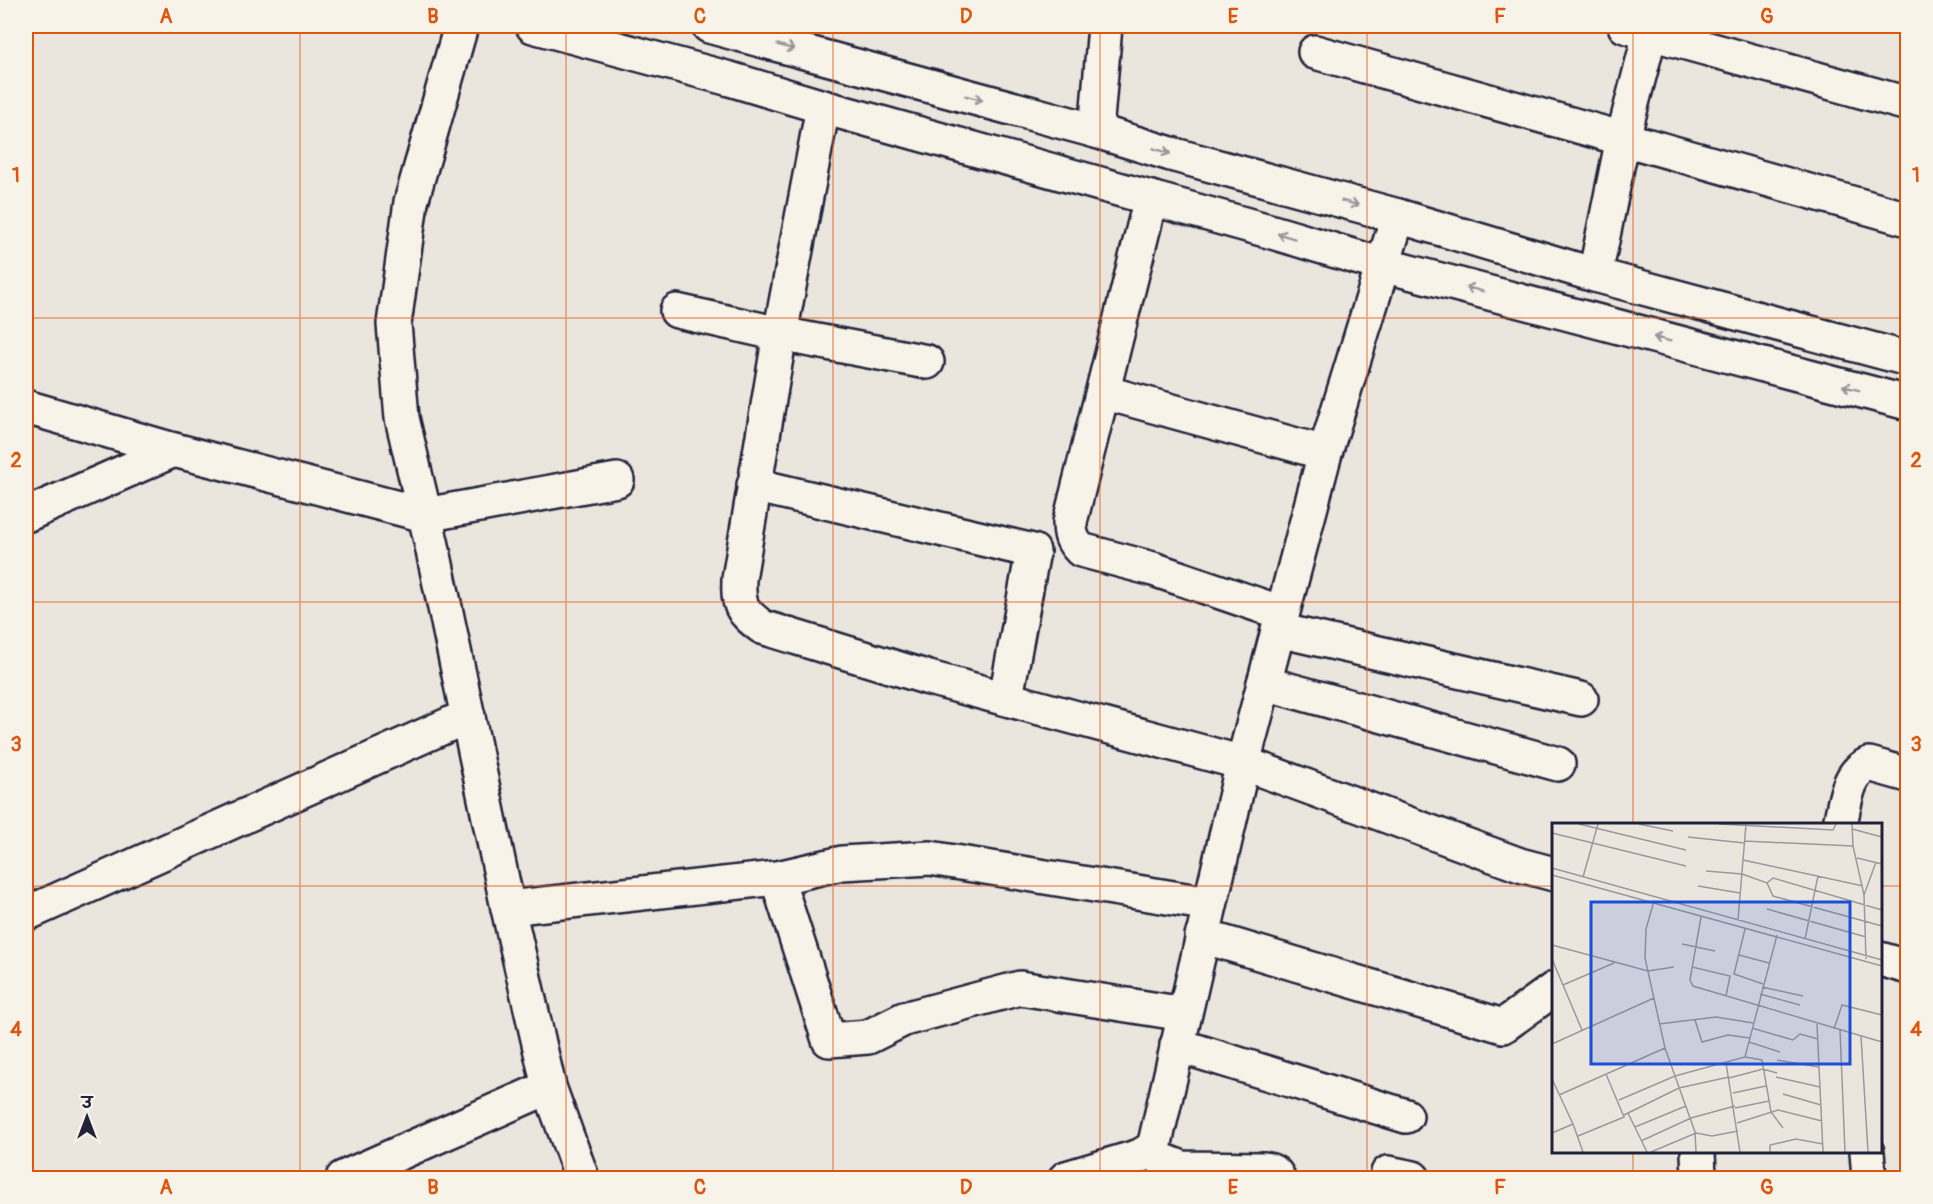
<svg xmlns="http://www.w3.org/2000/svg" width="1933" height="1204" font-family="Pangolin,'Playpen Sans Deva',sans-serif">
  <rect width="100%" height="100%" fill="#eae6de"/>
  <filter id="ink" filterUnits="userSpaceOnUse"><feTurbulence type="fractalNoise" baseFrequency=".0167" numOctaves="2"/><feDisplacementMap in="SourceGraphic" scale="12" xChannelSelector="R" yChannelSelector="G"/><feConvolveMatrix kernelMatrix="1 2 1 2 8 2 1 2 1" color-interpolation-filters="sRGB"/></filter>
  <g filter="url(#ink)">
    <g fill="none" stroke-linecap="round" stroke-linejoin="round">
      <!-- minor casing -->
      <g stroke="#22223b" stroke-width="38">
        <g id="minor">
          <path d="M461,26L411,202L394,324L402,418L431,541L508,908L549,1087L582,1178"/>
          <path d="M1625,26L1908,104"/>
          <path d="M1315,52L1908,219"/>
          <path d="M823,107L780,334L739,579C738,606 741,611 762,627L929,678L1243,763L1520,865L1554,874"/>
          <path d="M1096,131L1105,26"/>
          <path d="M1151,198L1070,522C1070,535 1072,541 1081,550L1153,569L1282,613"/>
          <path d="M1595,275L1623,138L1652,26"/>
          <path d="M677,311L780,334L927,362"/>
          <path d="M1103,392L1325,453"/>
          <path d="M26,407L174,450L425,515L617,480"/>
          <path d="M754,485L1033,551L1006,697"/>
          <path d="M26,515L174,450"/>
          <path d="M1278,630L1581,699"/>
          <path d="M1264,683L1558,764"/>
          <path d="M1840,824C1845,804 1847,772 1869,764L1908,775"/>
          <path d="M777,878L829,1040L868,1037L904,1019L1020,988L1184,1014"/>
          <path d="M508,908L777,878L842,863L930,858L1210,904"/>
          <path d="M26,914L468,716"/>
          <path d="M1202,936L1503,1026L1554,989"/>
          <path d="M1880,959L1908,967"/>
          <path d="M1177,1045L1406,1116"/>
          <path d="M1150,1150L1164,1161L1182,1168L1264,1169C1270,1170 1276,1172 1278,1178"/>
          <path d="M1698,1152L1699,1178"/>
          <path d="M1867,1152L1869,1178"/>
          <path d="M1388,1173L1413,1178"/>
          <path d="M343,1178L549,1087"/>
          <path d="M1066,1178L1140,1156L1150,1150L1155,1143L1243,763L1325,453L1398,216"/>
        </g>
      </g>
      <!-- major casing -->
      <g stroke="#22223b" stroke-width="38">
        <g id="major">
          <path d="M533,26L730,79L823,107L1269,231L1383,265L1908,403"/>
          <path d="M709,26L1096,131L1171,154L1398,216L1595,275L1908,359"/>
        </g>
      </g>
      <!-- minor -->
      <use href="#minor" stroke="#f7f3e8" stroke-width="33"/>
      <!-- major -->
      <use href="#major" stroke="#f7f3e8" stroke-width="33"/>
    </g>
    <!-- one-way arrows -->
    <defs><path id="oneway-shaft" d="M-6 0H5M1.5-3L5.5 0L1.5 3" fill="none" stroke-width="1.6" stroke-linecap="round" stroke-linejoin="round" transform="scale(1.5)"/></defs>
    <g stroke="#97959a">
      <use href="#oneway-shaft" transform="translate(786 47) rotate(16)"/>
      <use href="#oneway-shaft" transform="translate(974 98) rotate(15)"/>
      <use href="#oneway-shaft" transform="translate(1162 151) rotate(17)"/>
      <use href="#oneway-shaft" transform="translate(1350 203) rotate(15)"/>
      <use href="#oneway-shaft" transform="translate(1286 236) rotate(-163)"/>
      <use href="#oneway-shaft" transform="translate(1474 289) rotate(-165)"/>
      <use href="#oneway-shaft" transform="translate(1662 339) rotate(-165)"/>
      <use href="#oneway-shaft" transform="translate(1851 388) rotate(-165)"/>
    </g>
  </g>
  <!-- grid -->
  <path fill="none" stroke="#de560e" stroke-width="1.5" stroke-opacity="0.55" d="M300,26V1178M566,26V1178M833,26V1178M1100,26V1178M1367,26V1178M1633,26V824M26,318H1908M26,602H1908M26,886H1554M1880,886H1908M1633,1152V1178"/>
  <!-- overview -->
  <g transform="translate(1552 823)">
    <rect width="330" height="330" fill="#eae6de"/>
    <path fill="none" stroke="#9a989d" stroke-width="1.5" d="M27,1L134,27M87,1L121,8M167,1L281,7L284,1M300,1L301,23L312,72L314,136M300,6L330,14M0,10L134,43M136,14L192,20M192,18L301,23M305,35L330,41M191,37L311,63M0,45L330,137M154,48L190,51L215,60L221,55L330,87M0,52L330,143M31,54L46,1M215,60L221,73L330,103M146,63L188,70M312,72L324,39M102,78L94,106L93,135L113,225L143,309L144,329M215,86L314,114M149,94L138,157L141,163L330,219M186,97L194,1M193,106L182,151L211,161M253,116L266,53M130,121L163,128M0,122L96,148L122,144M187,132L217,140M0,136L30,207M140,144L178,153L174,173M11,162L62,140M210,164L251,173M208,171L248,182M143,197L150,219L176,212L198,215M107,201L164,194L201,200M265,201L271,329M200,205L241,217L248,211L266,216M282,206L290,182L330,192M288,207L293,329M309,213L316,329M197,219L228,229M0,221L102,175M193,234L210,237L219,289L231,305M225,237L267,244M174,240L188,329M224,254L268,264M177,255L211,246L225,250M0,256L21,301L0,310M181,270L214,263M231,271L269,282M7,272L113,225M67,277L123,253L193,234L225,112M183,285L217,278M76,290L95,329M72,292L127,265L177,254M185,300L226,287L270,298M21,301L31,329M83,304L134,283M26,313L72,294L54,251M89,318L139,295L183,283M99,329L144,310L160,313L186,308M218,329V322L244,316L271,321"/>
    <path fill="#1d4ed8" fill-opacity="0.15" stroke="#1d4ed8" stroke-width="3" d="M39,79H298V241H39Z"/>
    <rect width="330" height="330" fill="none" stroke="#22223b" stroke-width="3"/>
  </g>
  <!-- margin -->
  <rect width="1933" height="1204" fill="none" stroke="#f7f3e8" stroke-width="66"/>
  <!-- north arrow -->
  <g transform="translate(87 1117)" stroke="#f7f3e8" stroke-width="4.5" paint-order="stroke">
  <path d="M0-4.5L10 22L0 15L-10 22Z" fill="#22223b"/>
  <text y="-9" font-size="16" font-weight="bold" text-anchor="middle" fill="#22223b">उ</text>
  </g>
  <rect x="33" y="33" width="1867" height="1138" fill="none" stroke="#de560e" stroke-width="2"/>
  <g font-size="20" text-anchor="middle" font-weight="bold" fill="#de560e">
    <text x="166" y="23">A</text>
    <text x="433" y="23">B</text>
    <text x="700" y="23">C</text>
    <text x="966" y="23">D</text>
    <text x="1233" y="23">E</text>
    <text x="1500" y="23">F</text>
    <text x="1767" y="23">G</text>
    <text x="16" y="182">1</text>
    <text x="1916" y="182">1</text>
    <text x="16" y="467">2</text>
    <text x="1916" y="467">2</text>
    <text x="16" y="751">3</text>
    <text x="1916" y="751">3</text>
    <text x="16" y="1036">4</text>
    <text x="1916" y="1036">4</text>
    <text x="166" y="1194">A</text>
    <text x="433" y="1194">B</text>
    <text x="700" y="1194">C</text>
    <text x="966" y="1194">D</text>
    <text x="1233" y="1194">E</text>
    <text x="1500" y="1194">F</text>
    <text x="1767" y="1194">G</text>
  </g>
</svg>
